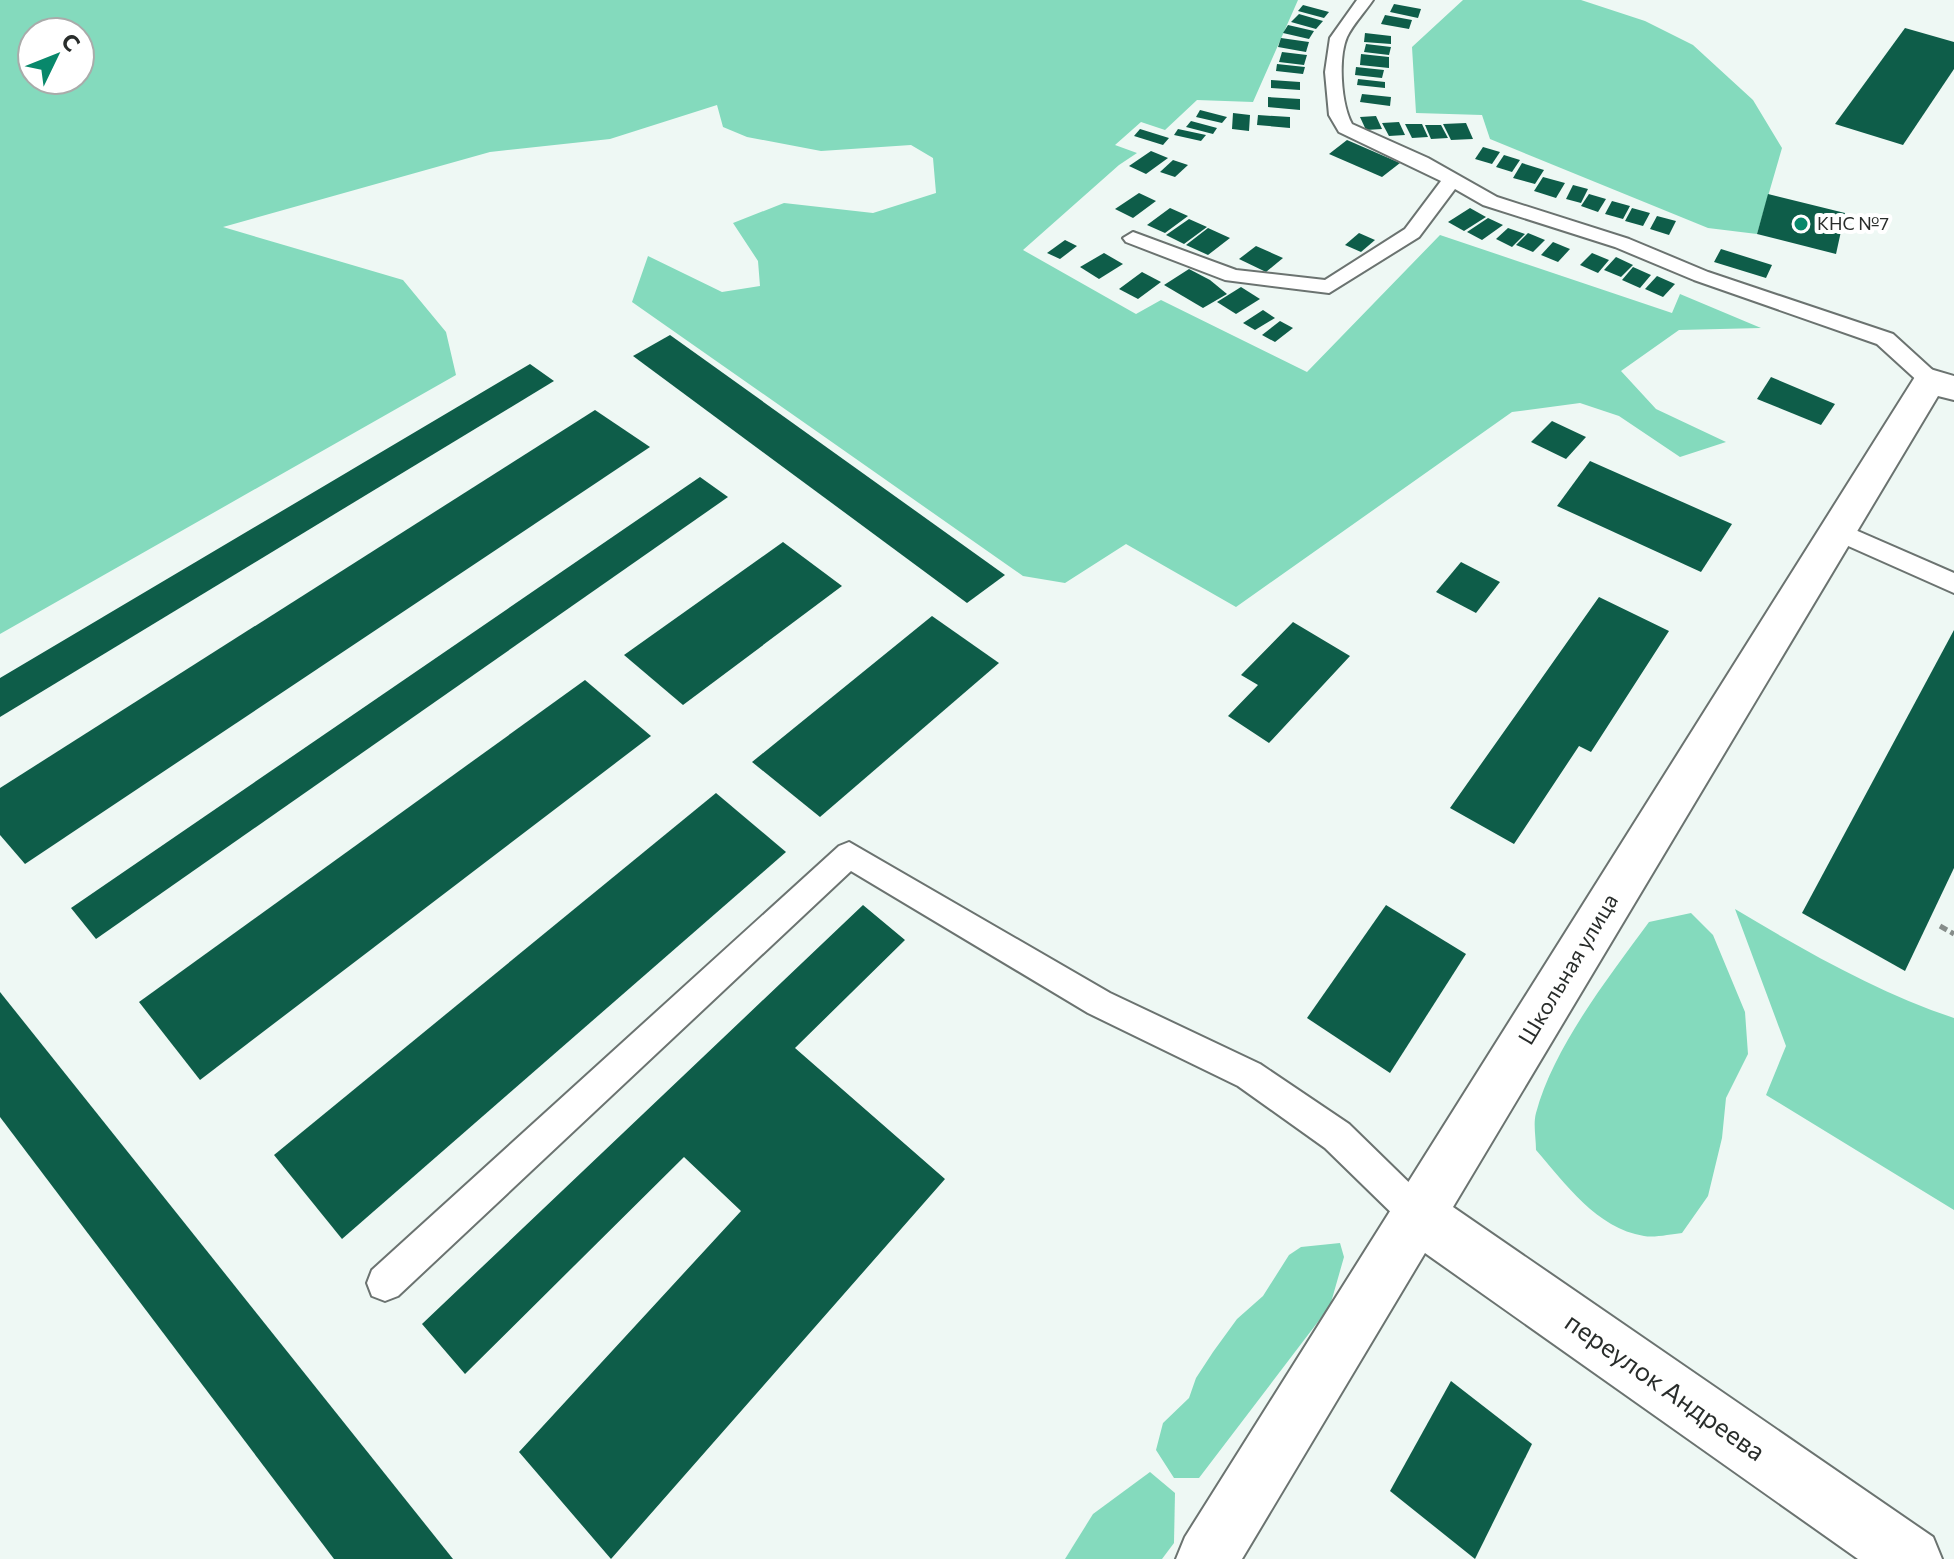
<svg xmlns="http://www.w3.org/2000/svg" width="1954" height="1559" font-family="Commissioner,sans-serif">
  <rect width="100%" height="100%" fill="#eef8f4"/>
  <!-- green -->
  <g fill="#84dabd" fill-rule="evenodd">
    <path d="M0,0H1298L1253,102L1197,100L1165,130L1141,122L1115,145L1137,153L1119,165L1023,250L1136,314L1161,300L1307,372L1440,235L1672,313L1680,294L1761,328L1679,330L1621,371L1656,409L1726,442L1680,457L1619,416L1580,403L1512,412L1236,607L1126,544L1065,583L1023,576L632,302L648,256L722,292L760,286L758,261L733,223L784,203L873,213L936,193L933,158L911,145L821,151L747,137L723,127L717,105L610,139L490,152L223,227L403,280L446,332L456,375L0,634ZM32,32H80V80H32Z"/>
    <path d="M1463,0H1581L1645,21L1693,45L1753,100L1782,148L1757,234L1708,228L1490,139L1482,115L1416,113L1412,47Z"/>
    <path d="M1735,909C1805,951 1877,992 1954,1018V1210L1766,1095L1786,1046Z"/>
    <path d="M1691,913L1713,935L1745,1012L1748,1054L1726,1098L1722,1138L1708,1196L1682,1233C1671,1234 1655,1238 1644,1236C1596,1228 1566,1184 1536,1150C1536,1138 1533,1124 1536,1113C1554,1046 1609,977 1649,922Z"/>
    <path d="M1340,1243L1344,1257L1330,1306L1199,1478H1174L1156,1450L1163,1423L1189,1398L1196,1378L1213,1352L1237,1319L1263,1296L1289,1255L1301,1247Z"/>
    <path d="M1150,1472L1175,1493L1174,1543L1162,1559H1065L1093,1514Z"/>
  </g>
  <!-- building -->
  <g fill="#0e5d49">
    <path d="M1394,4L1421,9L1418,18L1390,12Z"/>
    <path d="M1303,5L1329,12L1324,18L1298,11Z"/>
    <path d="M1299,14L1323,21L1316,29L1291,22Z"/>
    <path d="M1385,15L1412,20L1409,29L1381,24Z"/>
    <path d="M1288,25L1314,31L1309,39L1283,33Z"/>
    <path d="M1905,28L1954,42V69L1903,145L1835,124Z"/>
    <path d="M1365,33L1391,36V44L1364,42Z"/>
    <path d="M1281,38L1309,42L1306,52L1278,47Z"/>
    <path d="M1366,44L1391,47L1389,55L1364,52Z"/>
    <path d="M1282,52L1307,55L1304,65L1279,62Z"/>
    <path d="M1361,54L1389,57V68L1360,65Z"/>
    <path d="M1277,64L1305,67L1303,74L1276,71Z"/>
    <path d="M1356,67L1384,70L1382,78L1355,75Z"/>
    <path d="M1358,79L1385,82V88L1357,85Z"/>
    <path d="M1271,80L1300,82V90L1271,88Z"/>
    <path d="M1362,94L1391,97L1390,106L1360,102Z"/>
    <path d="M1268,97L1300,99V110L1268,107Z"/>
    <path d="M1200,110L1227,117L1222,123L1196,117Z"/>
    <path d="M1233,113L1250,115L1249,131L1232,129Z"/>
    <path d="M1258,115L1290,117V128L1257,125Z"/>
    <path d="M1376,116L1382,129L1366,130L1360,117Z"/>
    <path d="M1191,121L1217,128L1213,134L1186,127Z"/>
    <path d="M1399,122L1405,135L1389,136L1382,123Z"/>
    <path d="M1466,123L1473,139L1451,140L1443,124Z"/>
    <path d="M1405,124H1422L1428,137L1412,138Z"/>
    <path d="M1425,125H1441L1448,138L1431,139Z"/>
    <path d="M1140,129L1169,138L1163,145L1134,136Z"/>
    <path d="M1178,129L1206,135L1201,141L1174,135Z"/>
    <path d="M1347,140L1400,163L1382,177L1329,154Z"/>
    <path d="M1483,147L1500,152L1492,164L1475,159Z"/>
    <path d="M1151,151L1168,158L1146,174L1129,166Z"/>
    <path d="M1504,155L1520,160L1512,172L1496,167Z"/>
    <path d="M1173,160L1188,165L1175,177L1160,172Z"/>
    <path d="M1522,163L1544,170L1535,184L1513,178Z"/>
    <path d="M1543,177L1565,183L1556,198L1534,191Z"/>
    <path d="M1573,185L1588,189L1581,203L1566,199Z"/>
    <path d="M1139,193L1156,201L1133,218L1115,209Z"/>
    <path d="M1589,194L1606,199L1598,212L1581,206Z"/>
    <path d="M1768,194L1845,213L1836,254L1757,234Z"/>
    <path d="M1612,201L1630,206L1623,219L1605,214Z"/>
    <path d="M1170,208L1188,216L1165,233L1147,225Z"/>
    <path d="M1470,208L1486,217L1464,231L1448,222Z"/>
    <path d="M1632,208L1650,213L1643,226L1625,221Z"/>
    <path d="M1657,216L1676,221L1669,235L1650,229Z"/>
    <path d="M1488,218L1503,225L1482,240L1467,232Z"/>
    <path d="M1189,219L1207,227L1184,244L1166,235Z"/>
    <path d="M1208,228L1230,238L1208,255L1186,245Z"/>
    <path d="M1508,228L1525,234L1512,247L1496,239Z"/>
    <path d="M1359,233L1375,240L1361,252L1345,245Z"/>
    <path d="M1528,233L1545,240L1533,252L1516,245Z"/>
    <path d="M1065,240L1077,246L1060,259L1047,253Z"/>
    <path d="M1553,242L1570,249L1558,262L1541,255Z"/>
    <path d="M1256,246L1283,258L1266,272L1239,259Z"/>
    <path d="M1721,249L1772,265L1766,278L1714,262Z"/>
    <path d="M1104,253L1123,264L1099,279L1080,267Z"/>
    <path d="M1592,253L1609,260L1598,273L1580,265Z"/>
    <path d="M1616,257L1633,265L1621,277L1604,270Z"/>
    <path d="M1633,267L1651,275L1640,288L1622,280Z"/>
    <path d="M1189,269L1210,280L1227,294L1203,308L1164,285Z"/>
    <path d="M1142,272L1161,282L1138,299L1119,289Z"/>
    <path d="M1657,276L1675,284L1663,297L1645,289Z"/>
    <path d="M1241,287L1260,299L1236,314L1217,302Z"/>
    <path d="M1263,310L1275,318L1255,330L1243,323Z"/>
    <path d="M1280,321L1293,328L1275,342L1262,335Z"/>
    <path d="M670,335L1005,575L967,603L633,356Z"/>
    <path d="M530,364L554,381L0,717V678Z"/>
    <path d="M1771,377L1835,404L1821,425L1757,399Z"/>
    <path d="M595,410L650,447L25,864L0,835V788Z"/>
    <path d="M1552,421L1586,437L1566,459L1531,442Z"/>
    <path d="M1590,461L1732,524L1701,572L1557,506Z"/>
    <path d="M700,477L728,497L96,939L71,908Z"/>
    <path d="M783,542L842,586L683,705L624,655Z"/>
    <path d="M1461,562L1500,582L1476,613L1436,592Z"/>
    <path d="M1599,597L1669,631L1591,752L1579,746L1514,844L1450,808Z"/>
    <path d="M932,616L999,663L820,817L752,762Z"/>
    <path d="M1293,622L1350,656L1269,743L1228,716L1258,685L1241,675Z"/>
    <path d="M1954,630V868L1905,971L1802,913Z"/>
    <path d="M585,680L651,736L200,1080L139,1002Z"/>
    <path d="M716,793L786,852L342,1239L274,1155Z"/>
    <path d="M863,905L905,940L795,1048L945,1179L611,1559L519,1452L741,1211L684,1157L465,1374L422,1324Z"/>
    <path d="M1386,905L1466,954L1390,1073L1307,1018Z"/>
    <path d="M0,992L453,1559H334L0,1117Z"/>
    <path d="M1451,1381L1532,1444L1475,1559L1390,1491Z"/>
  </g>
  <g fill="none" stroke-linecap="round" stroke-linejoin="round">
    <!-- lane casing -->
    <g stroke="#6b7370" stroke-width="4">
      <g id="lane">
        <path d="M1357,0H1373C1365,12 1353,24 1347,37C1338,58 1341,104 1352,124L1428,158L1497,197L1629,239L1708,272L1893,334L1938,375L1941,380L1938,385H1922L1877,344L1694,280L1615,247L1483,205L1455,189L1419,237L1329,293L1225,280L1126,242L1123,238L1133,232L1236,270L1325,280L1405,229L1441,181L1339,132L1329,115L1325,72L1330,38Z"/>
        <path d="M1837,522L1954,573V593L1828,537L1825,531L1828,525Z"/>
        <path d="M849,842L1110,993L1260,1064L1349,1124L1430,1203L1435,1215L1430,1227L1418,1232L1406,1227L1325,1148L1238,1086L1088,1013L851,871L398,1296L385,1301L372,1296L367,1283L372,1270L839,846Z"/>
      </g>
    </g>
    <!-- street casing -->
    <g stroke="#6b7370" stroke-width="4">
      <path id="street" d="M1930,369L1954,376V400L1938,396L1453,1207L1933,1537L1942,1559H1858L1425,1253L1242,1559H1176L1185,1537L1913,380L1918,372Z"/>
    </g>
    <!-- path -->
    <path stroke="#868d8a" stroke-width="5" stroke-dasharray="8 4" stroke-linecap="butt" d="M1940,926L1954,934"/>
    <!-- lane -->
    <use href="#lane" fill="#fff" fill-rule="evenodd"/>
    <!-- street -->
    <use href="#street" fill="#fff" fill-rule="evenodd"/>
  </g>
  <!-- markers -->
  <circle fill="#08886b" stroke="#fff" stroke-width="3" cx="1801" cy="224" r="8"/>
  <g text-anchor="middle" stroke-width="8" stroke-linejoin="round" paint-order="stroke">
    <!-- far-poi labels -->
    <g font-size="18" fill="#292d2b" stroke="#fff" text-anchor="start">
      <text x="1817" y="230">КНС №7</text>
    </g>
    <!-- street labels -->
    <g font-size="22" fill="#292d2b" stroke="#fff">
      <text transform="translate(1568 969) rotate(-59)" y="8">Школьная улица</text>
    </g>
    <!-- near-street labels -->
    <g font-size="26" fill="#292d2b" stroke="#fff">
      <text transform="translate(1665 1387) rotate(35)" y="9">переулок Андреева</text>
    </g>
  </g>
  <!-- north arrow -->
  <g transform="translate(56 56) rotate(47)"><circle r="38" fill="#ffffff" stroke="#a9abaa" stroke-width="2"/>
  <path d="M0-6L14 30L0 20L-14 30Z" fill="#08886b"/>
  <text y="-12" font-size="22" font-weight="bold" text-anchor="middle" fill="#292d2b">С</text>
  </g>
</svg>
